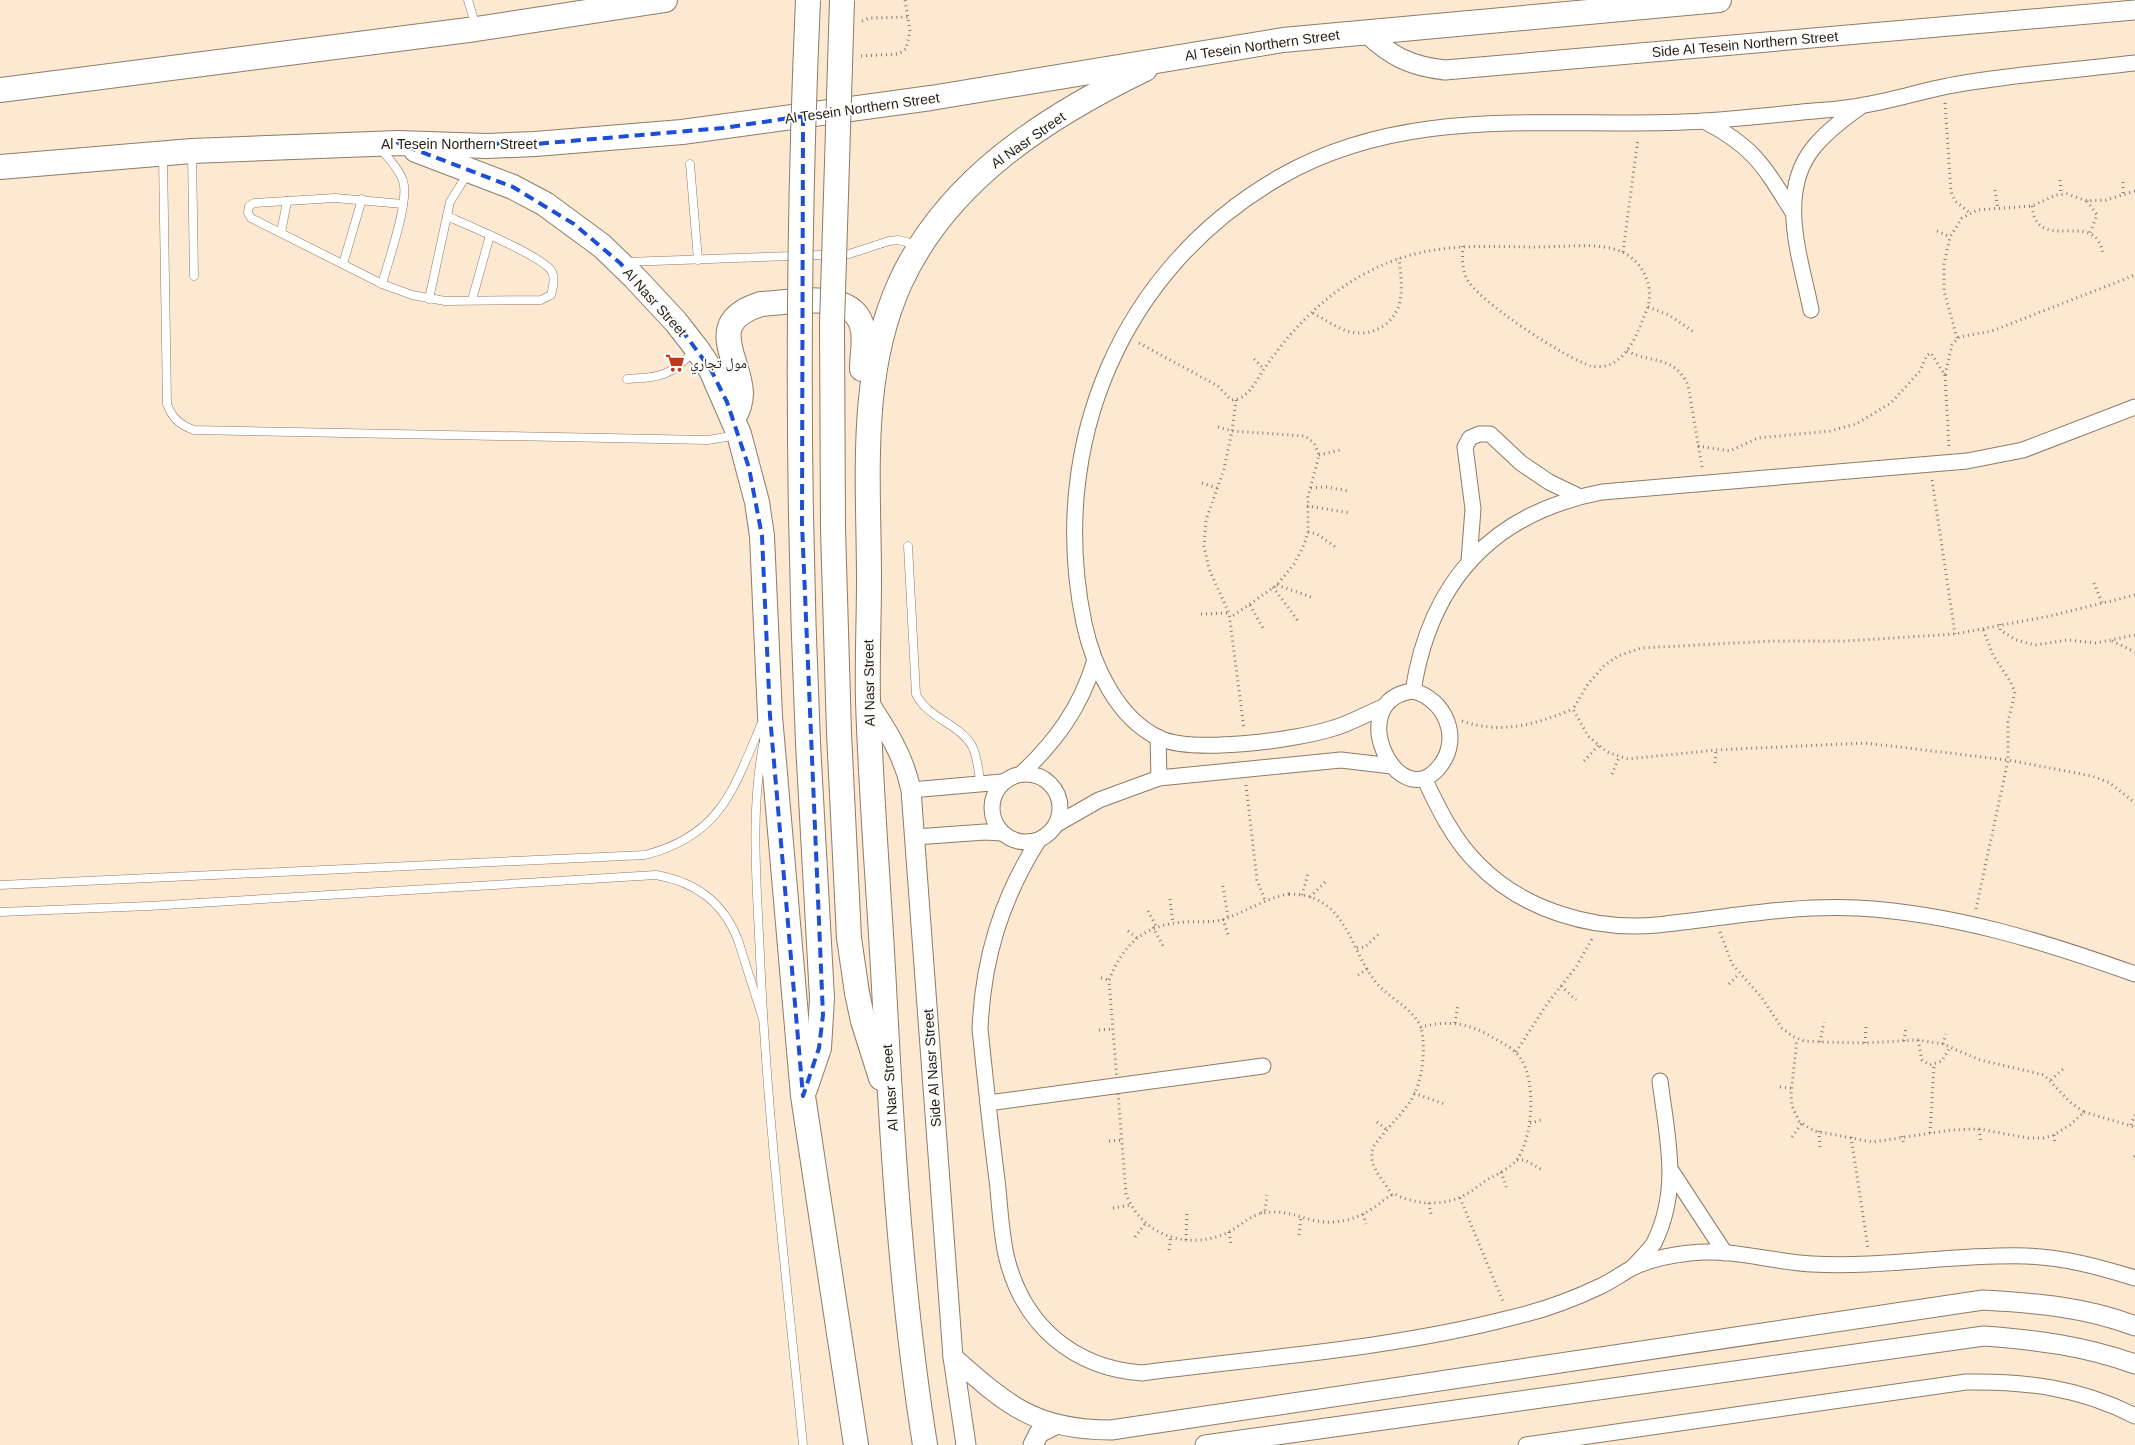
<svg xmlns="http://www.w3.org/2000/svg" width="2135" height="1445" font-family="Arial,'Noto Naskh Arabic',sans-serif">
  <rect width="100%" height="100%" fill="#fde9d2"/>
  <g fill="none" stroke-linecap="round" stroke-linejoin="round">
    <!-- service casing -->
    <g stroke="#8d7b66" stroke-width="9">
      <g id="service">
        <path d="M468,0L476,27"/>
        <path d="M381,149C388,158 400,170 403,181C410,200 388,262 382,284"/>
        <path d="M192,153L194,276"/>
        <path d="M163,157L167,404C172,418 180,425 194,430L708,440L738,435"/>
        <path d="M690,164L698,260"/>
        <path d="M403,204L335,198L254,203L249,206L248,213L251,218L382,284L412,295L445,301L541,300L551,295C553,288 555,278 552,272C545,257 465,224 447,216"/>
        <path d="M281,233L287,201"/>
        <path d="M626,262L849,254L889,241L898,240L918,245"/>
        <path d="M343,264L362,199"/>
        <path d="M429,299L450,202L468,173"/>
        <path d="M472,300L490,235"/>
        <path d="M627,379C664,377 669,376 695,350"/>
        <path d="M908,546L916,694C928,719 959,723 972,746C978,757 978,772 981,784"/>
        <path d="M763,745C750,815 757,885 760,956C767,1119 787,1282 803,1445"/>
        <path d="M0,885L645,855C723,835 734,787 763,720"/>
        <path d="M0,912L149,906L656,875C696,882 723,902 738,940L763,1019"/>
      </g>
    </g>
    <!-- minor casing -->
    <g stroke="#8d7b66" stroke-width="17">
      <g id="minor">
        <path d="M1704,121C1753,146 1764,166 1792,211"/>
        <path d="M1811,310C1801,259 1776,193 1814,147C1827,131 1843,119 1860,107"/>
        <path d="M1469,561L1473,509L1465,447L1470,438L1479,434H1490L1521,463L1549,482L1578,496"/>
        <path d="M1413,691C1430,582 1492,513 1602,492L1967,461L2023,450L2135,407"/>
        <path d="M1413,691C1445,699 1462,738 1440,766C1399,819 1341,700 1413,691Z"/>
        <path d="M1383,707C1366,714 1351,723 1334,728C1297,740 1194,754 1159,738C1117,718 1093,666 1084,623C1047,445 1121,268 1280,177C1412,101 1561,130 1705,121C1735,119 1764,116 1793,113C1817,110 1841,110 1864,105C1896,100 1927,89 1959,84C2017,74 2077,70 2135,63"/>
        <path d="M1158,737L1159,778"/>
        <path d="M1022,773C1056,741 1080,708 1094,663"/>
        <circle cx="1026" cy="808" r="34"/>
        <path d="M1425,780C1439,810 1454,840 1477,863C1522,910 1593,931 1657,925C1724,918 1789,905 1857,908C1953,913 2045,942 2135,974"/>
        <path d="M911,790L1002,782"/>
        <path d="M1057,824L1099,800L1159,778L1341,760L1392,766"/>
        <path d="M915,837L985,832L1002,833"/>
        <path d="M1038,841C1001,900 983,959 980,1029C985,1077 990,1124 996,1172C1000,1200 1000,1231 1007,1259C1024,1326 1074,1368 1142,1373C1265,1357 1390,1349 1510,1318C1541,1311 1572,1300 1601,1286C1612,1281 1621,1274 1632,1268C1650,1259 1671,1255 1690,1253C1731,1248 1772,1262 1812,1264C1883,1268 1954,1254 2026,1256C2063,1257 2099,1267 2135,1278"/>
        <path d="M988,1103L1263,1066"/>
        <path d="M1672,1172L1725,1253"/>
        <path d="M1634,1266C1640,1259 1649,1251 1654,1243C1681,1189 1667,1137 1660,1081"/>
        <path d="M1526,1445L1966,1382C2026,1381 2081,1388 2135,1416"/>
      </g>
    </g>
    <!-- tertiary casing -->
    <g stroke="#8d7b66" stroke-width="21">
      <g id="tertiary">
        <path d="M1365,32C1391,56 1409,66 1445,70L2135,10"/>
        <path d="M868,701C887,730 904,756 911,790L953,1357L966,1445"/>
        <path d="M953,1357C1007,1405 1035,1430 1111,1430L1983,1300C2035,1303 2086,1307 2135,1326"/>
        <path d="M1033,1445L1039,1433L1055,1425"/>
        <path d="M1205,1445L1984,1336C2038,1340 2084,1346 2135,1364"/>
      </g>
    </g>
    <!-- primary casing -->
    <g stroke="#8d7b66" stroke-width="26">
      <g id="primary">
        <path d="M0,90L476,29L665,0"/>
        <path d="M416,150L513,187L545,204L602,246L635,278L676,322L697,349L711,370L739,434L757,502L762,536L770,716L803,1096L856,1445"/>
        <path d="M0,167L192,151L398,143L487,146L535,144L682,132L931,98L1283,40L1719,0"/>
        <path d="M733,419C738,411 741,403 741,393C740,358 703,322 761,304C792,303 855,287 863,330C865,343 862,357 862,369"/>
        <path d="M857,993L863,1021L881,1078"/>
        <path d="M805,1089L819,1048L822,998"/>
        <path d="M925,1445C901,1294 892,1140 884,987C879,892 871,796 868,701C867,661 869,620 869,580C869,481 858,376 900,283C947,180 1046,117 1145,69"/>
      </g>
    </g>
    <!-- path -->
    <g stroke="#897c6c" stroke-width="3" stroke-dasharray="1 4" stroke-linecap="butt">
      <path d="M862,21L869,18L908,17"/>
      <path d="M861,56L898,54L906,49L910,31L905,0"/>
      <path d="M1945,103L1951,192L1955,201L1970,213"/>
      <path d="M2060,180L2061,194"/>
      <path d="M2123,182V193"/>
      <path d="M1995,190L1998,209"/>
      <path d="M2087,201L2097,215L2090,233"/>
      <path d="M2032,206C2037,257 2098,205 2103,256"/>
      <path d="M1937,231L1950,237"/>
      <path d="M1623,252L1638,138"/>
      <path d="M1648,307L1669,315L1694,332"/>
      <path d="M1313,313C1324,319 1335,327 1347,331C1356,334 1369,334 1378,329C1407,314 1402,286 1399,258"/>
      <path d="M1957,338L1944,291V264L1950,237L1962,218L1977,210L2032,206L2056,195L2067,194L2087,201L2106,200L2135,191"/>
      <path d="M1139,343L1218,386L1231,400C1249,399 1255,382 1264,369C1290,331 1326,293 1368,272C1423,243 1471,246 1531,247C1557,248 1599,241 1622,252C1643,261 1655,288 1647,309C1640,327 1630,356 1611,364C1605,367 1597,367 1591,366C1567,359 1475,300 1466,277C1462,267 1462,256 1463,246"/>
      <path d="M1627,351C1652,364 1674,355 1688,385L1702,467"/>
      <path d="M1254,359L1264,369"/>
      <path d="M1945,375L1949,447"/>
      <path d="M1236,400L1232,431L1224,469L1206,520L1204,546L1209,569L1229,613L1244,729"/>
      <path d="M1218,427L1232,431L1305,436L1314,443L1319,455L1308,497V532L1304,545L1294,564L1277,585L1230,618"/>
      <path d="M1698,446L1730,451L1758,438L1830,431L1856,424L1891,403L1920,371L1927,355L1931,353L1945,375L1952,345L1959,337L1992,331L2135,275"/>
      <path d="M1319,455L1340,450"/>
      <path d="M1932,480L1955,634"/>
      <path d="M1202,483L1217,488"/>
      <path d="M1311,488L1326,487L1349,491"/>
      <path d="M1307,506L1351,513"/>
      <path d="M1308,532L1317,534L1337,548"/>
      <path d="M2094,583L2102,603"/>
      <path d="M1277,585L1314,598"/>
      <path d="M1273,587L1298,621"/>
      <path d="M2135,595L2050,616L1955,634L1846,641H1772L1641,648L1618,656L1604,666L1588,684L1573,709L1588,736L1607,752L1628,759L1716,750L1865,743L2008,760L2092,776L2110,783L2135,803"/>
      <path d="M1250,605L1264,630"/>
      <path d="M1201,614L1229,613"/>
      <path d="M2000,624V630L2016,640L2035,645L2068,640L2096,643L2135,635"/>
      <path d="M2112,641L2135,652"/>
      <path d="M1462,721C1501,735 1537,724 1573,709"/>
      <path d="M1584,761L1599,745"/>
      <path d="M1715,763L1716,750"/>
      <path d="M1612,774L1619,757"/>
      <path d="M1246,785L1257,880L1265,900"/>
      <path d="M1223,886L1228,917"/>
      <path d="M1289,894C1346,894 1349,948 1375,981C1388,998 1412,1007 1421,1027C1447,1020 1468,1023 1490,1036C1501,1042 1514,1048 1521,1059C1536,1082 1533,1135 1518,1158C1512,1167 1500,1173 1490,1178C1480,1184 1470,1194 1458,1198C1440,1206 1412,1204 1395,1194C1386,1197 1381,1203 1373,1208C1362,1216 1348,1221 1334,1222C1307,1224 1292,1208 1263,1213C1250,1215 1239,1227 1227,1233C1186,1251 1142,1235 1126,1194L1109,980C1124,943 1145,924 1186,922C1199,921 1213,923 1225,919C1247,911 1266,898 1289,894Z"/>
      <path d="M1302,895L1308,874"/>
      <path d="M1310,897L1327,880"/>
      <path d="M1170,899L1173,923"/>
      <path d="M1976,909L2008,760V722L2015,692L2010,681L1993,655L1983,629"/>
      <path d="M1148,911L1156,926"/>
      <path d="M1223,919L1229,938"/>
      <path d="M1153,927L1163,946"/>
      <path d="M1128,931L1137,938"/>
      <path d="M1720,932L1732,964L1762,998L1782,1028L1792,1036L1804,1041L1820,1042L1865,1043L1918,1040L1943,1044L1980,1060L2044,1075L2070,1102L2084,1112L2070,1125L2054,1135L2043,1138H2028L1979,1129L1951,1130L1873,1142L1814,1131L1799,1121L1792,1106L1791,1094L1797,1039"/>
      <path d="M1357,948L1365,947L1380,933"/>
      <path d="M1358,975L1367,969"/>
      <path d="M1101,978L1109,980"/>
      <path d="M1729,984L1739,974"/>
      <path d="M1561,986L1576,1000"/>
      <path d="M1455,1023L1458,1004"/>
      <path d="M1099,1030L1112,1029"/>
      <path d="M1918,1040L1922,1060L1930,1065L1942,1061L1951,1046"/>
      <path d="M1904,1041L1906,1027"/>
      <path d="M1820,1042L1824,1022"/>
      <path d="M1865,1043L1866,1026"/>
      <path d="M1943,1044L1946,1034"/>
      <path d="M1516,1052L1547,1004L1576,967L1593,937"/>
      <path d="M2051,1080L2064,1068"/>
      <path d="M1780,1087L1791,1088"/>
      <path d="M1414,1093L1444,1104"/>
      <path d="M2084,1112L2135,1127"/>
      <path d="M1377,1122L1386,1129"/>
      <path d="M1530,1123L1541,1120"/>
      <path d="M2131,1125L2135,1115"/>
      <path d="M1979,1129L1981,1142"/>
      <path d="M1819,1131L1820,1150"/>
      <path d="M1930,1133L1934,1065"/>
      <path d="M2054,1135L2055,1143"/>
      <path d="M1902,1136L1904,1145"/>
      <path d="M1792,1137L1802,1123"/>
      <path d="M1851,1137L1868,1248"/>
      <path d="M1109,1141L1123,1140"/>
      <path d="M2134,1157L2135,1156"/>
      <path d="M1517,1160H1525L1544,1171"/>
      <path d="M1501,1172L1507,1189"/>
      <path d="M1392,1195C1383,1178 1367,1167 1373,1147C1384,1132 1399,1117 1410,1102C1423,1082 1426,1049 1421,1027"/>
      <path d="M1460,1198L1504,1304"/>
      <path d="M1429,1203L1431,1214"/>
      <path d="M1113,1208L1130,1205"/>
      <path d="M1261,1213L1265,1211L1267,1195"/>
      <path d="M1363,1214L1366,1224"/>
      <path d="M1229,1232L1231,1245"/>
      <path d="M1299,1235L1301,1217"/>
      <path d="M1135,1237L1145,1224"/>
      <path d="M1186,1240L1187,1210"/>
      <path d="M1169,1250L1171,1236"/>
    </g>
    <!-- service -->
    <use href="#service" stroke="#fff" stroke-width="8"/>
    <!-- minor -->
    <use href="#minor" stroke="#fff" stroke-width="15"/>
    <!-- tertiary -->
    <use href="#tertiary" stroke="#fff" stroke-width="19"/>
    <!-- primary -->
    <use href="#primary" stroke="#fff" stroke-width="24"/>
    <!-- primary-bridge casing -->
    <g stroke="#8d7b66" stroke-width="26" stroke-linecap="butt">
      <g id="primary-bridge">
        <path d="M808,0C797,247 797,496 808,743C812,828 818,913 822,998"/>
        <path d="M842,0L832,324L833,529L839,733L849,938L857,993"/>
      </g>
    </g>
    <!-- primary-bridge -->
    <use href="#primary-bridge" stroke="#fff" stroke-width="24"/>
  </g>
  <!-- marked area -->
  <path fill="none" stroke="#1d4ed8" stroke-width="4" stroke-dasharray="10 6" stroke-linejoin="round" d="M803,116L802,524L823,1015L819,1048L803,1096L770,716L762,536L749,468L727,402L711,370L676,322L620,263L574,224L513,187L398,143L535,144L723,128Z"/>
  <!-- icons -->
  <defs>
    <g id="supermarket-bare" transform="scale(1.5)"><path d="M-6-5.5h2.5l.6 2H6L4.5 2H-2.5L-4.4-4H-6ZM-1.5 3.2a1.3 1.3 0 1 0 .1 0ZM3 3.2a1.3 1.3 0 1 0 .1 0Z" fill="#c2371c" stroke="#fff" stroke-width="2.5" paint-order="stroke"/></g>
  </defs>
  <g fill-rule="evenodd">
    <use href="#supermarket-bare" x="675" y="363"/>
  </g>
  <g text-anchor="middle" stroke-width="4" stroke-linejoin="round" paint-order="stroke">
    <!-- street labels -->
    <g font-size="14" fill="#241d14" stroke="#fff">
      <text transform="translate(1745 44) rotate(-5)" y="5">Side Al Tesein Northern Street</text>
      <text transform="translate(1262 45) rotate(-8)" y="5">Al Tesein Northern Street</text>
      <text transform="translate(862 108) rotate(-8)" y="5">Al Tesein Northern Street</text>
      <text transform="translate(1028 140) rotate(-35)" y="5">Al Nasr Street</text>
      <text x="459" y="149">Al Tesein Northern Street</text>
      <text transform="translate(655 302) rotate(48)" y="5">Al Nasr Street</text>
      <text transform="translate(869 683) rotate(-91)" y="5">Al Nasr Street</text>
      <text transform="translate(932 1068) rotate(-94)" y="5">Side Al Nasr Street</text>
      <text transform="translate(890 1088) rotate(-94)" y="5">Al Nasr Street</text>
    </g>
    <!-- poi labels -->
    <g font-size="14" fill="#241d14" stroke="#fff" text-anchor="start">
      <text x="690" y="368">مول تجاري</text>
    </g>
  </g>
</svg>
